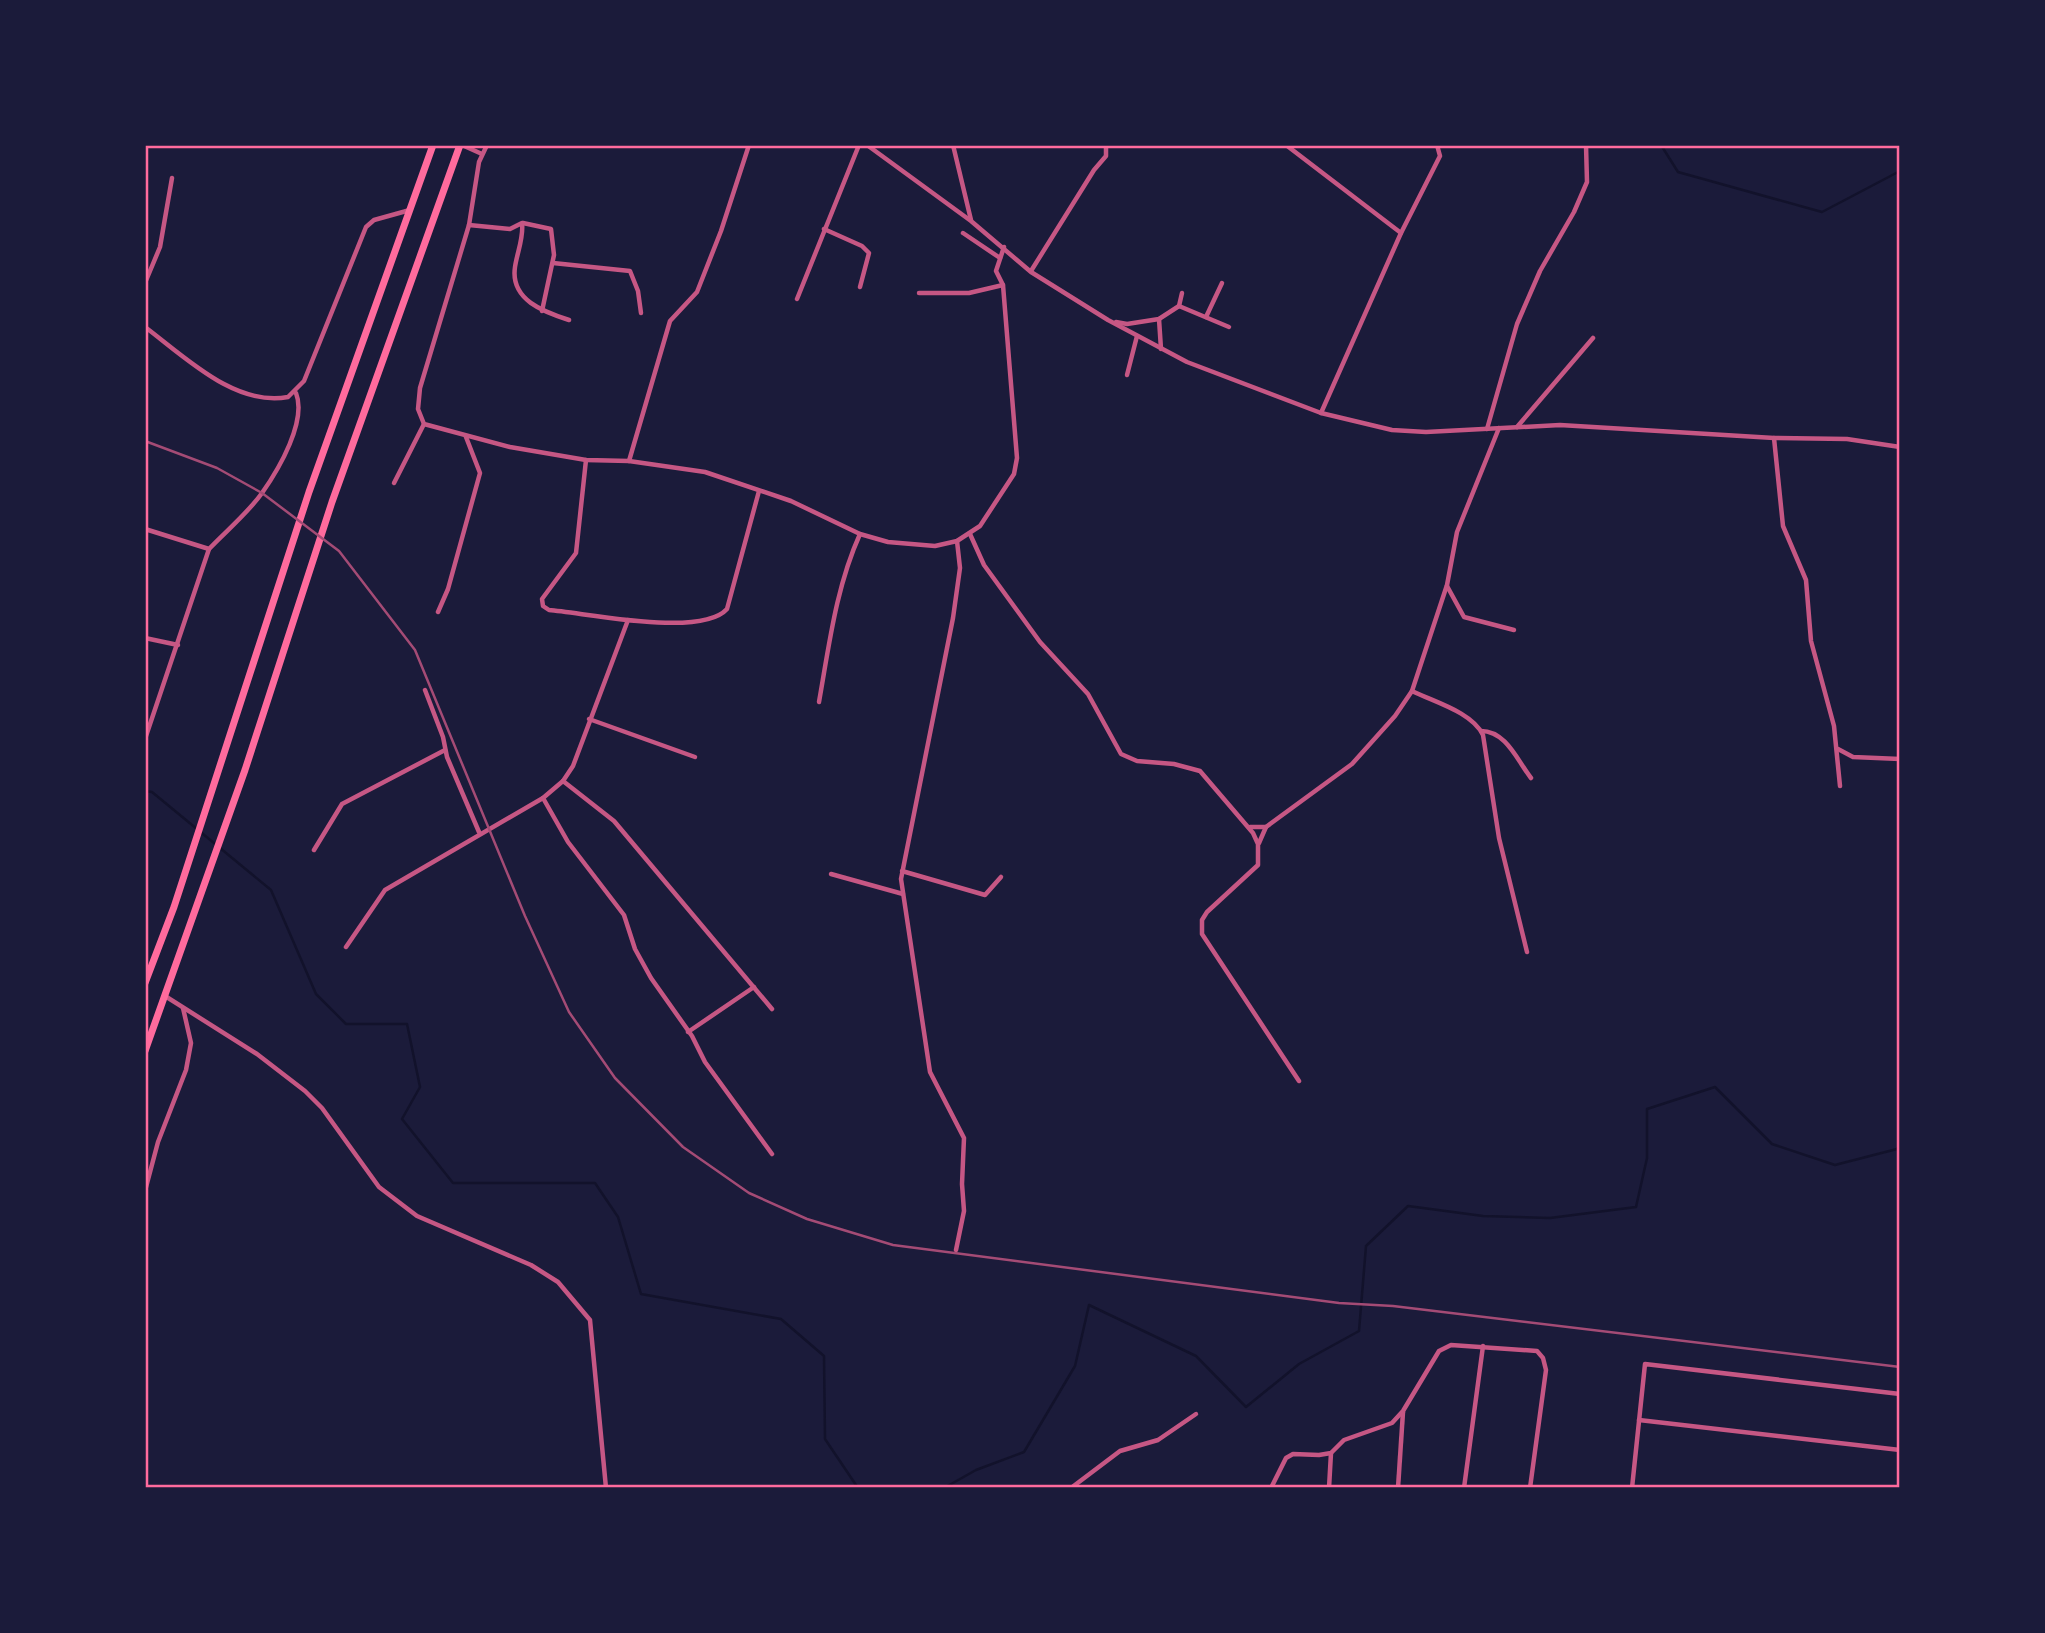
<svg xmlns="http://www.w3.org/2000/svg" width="2045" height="1633" font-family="Signika,sans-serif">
  <rect width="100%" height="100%" fill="#1b1b3a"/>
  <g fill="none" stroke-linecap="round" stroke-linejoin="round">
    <!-- stream -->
    <g stroke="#12122b" stroke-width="2.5">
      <path d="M1661,145L1678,172L1822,212L1900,171"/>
      <path d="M145,791L152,792L271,890L316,994L346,1024H407L420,1087L402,1119L453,1183H595L618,1217L641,1294L781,1319L824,1356L825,1439L858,1488"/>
      <path d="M944,1488L976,1470L1024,1452L1075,1366L1089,1305L1196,1356L1246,1407L1299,1364L1359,1331L1366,1246L1408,1206L1483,1216L1550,1218L1636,1207L1647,1158V1109L1715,1087L1772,1144L1835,1165L1897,1149L1900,1145"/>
    </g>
    <!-- minor -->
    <g stroke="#c65784" stroke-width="4.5">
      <path d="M462,145L482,154"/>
      <path d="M487,145L479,162L469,225L420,388L418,409L424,424L510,447L586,460L629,461L705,472L791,501L860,534L888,542L935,546L957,541L980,526L1014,474L1017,458L1003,285L996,271L1004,247"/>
      <path d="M867,145L971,221L1031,272L1108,320L1187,362L1321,413L1392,430L1426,432L1560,425L1774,438L1847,439L1900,447"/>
      <path d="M953,145L971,220"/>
      <path d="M1286,145L1401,233"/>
      <path d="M523,223L551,229L554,255L542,311"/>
      <path d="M469,225L510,229L522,223C524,237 517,253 515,267C510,300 544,312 569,320"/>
      <path d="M824,229L862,246L869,253L860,287"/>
      <path d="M963,233L1000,258"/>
      <path d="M553,263L630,271L638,291L641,313"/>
      <path d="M1031,271L1094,170L1106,156V145"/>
      <path d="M145,283L160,247L172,178"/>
      <path d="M919,293H969L1003,285"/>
      <path d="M797,299L859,145"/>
      <path d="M1179,306L1182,293"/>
      <path d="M1206,317L1222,283"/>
      <path d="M1159,319L1161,349"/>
      <path d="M1116,322L1127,324L1159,319L1179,306L1229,327"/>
      <path d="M145,327C185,357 235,407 288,397L304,381L366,227L374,220L410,210"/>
      <path d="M1127,375L1137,336"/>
      <path d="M1321,413L1401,233L1440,156L1437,145"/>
      <path d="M1517,427L1593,338"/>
      <path d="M1487,429L1517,324L1540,271L1574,212L1587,182L1586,145"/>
      <path d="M1774,438L1783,526L1806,580L1811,641L1834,726L1840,786"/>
      <path d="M586,460L576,553L542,599L543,606L549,610C587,613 701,638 727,609L759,491"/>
      <path d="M629,461L670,321L697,292L721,231L749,145"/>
      <path d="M394,483L424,424"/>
      <path d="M145,529L209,549C226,531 248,513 262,493C279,469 307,421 296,393"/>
      <path d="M970,534L984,565L1040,642L1088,694L1121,754L1137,761L1174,764L1200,771L1253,833L1258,844V865L1207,912L1202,920V934L1299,1081"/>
      <path d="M1447,586L1464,617L1514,630"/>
      <path d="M438,612L448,589L480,473L466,437"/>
      <path d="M628,620L573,766L563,781L543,798L568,842L624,915L635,949L651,978L692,1036L705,1062L772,1154"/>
      <path d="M145,638L178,645"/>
      <path d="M425,690L443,737L447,757L479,832"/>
      <path d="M1412,691C1434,702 1472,712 1483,735L1499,838L1527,952"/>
      <path d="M819,702C829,646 836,587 860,534"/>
      <path d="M589,719L695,757"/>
      <path d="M1481,731C1506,731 1517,760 1531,778"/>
      <path d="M145,739L209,549"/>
      <path d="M1838,749L1853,757L1900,759"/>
      <path d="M563,781L614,821L772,1009"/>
      <path d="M1250,827H1266"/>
      <path d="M1259,843L1266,827L1352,764L1395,716L1412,691L1447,585L1457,532L1499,428"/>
      <path d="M314,850L342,804L445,750"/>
      <path d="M902,871L985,895L1001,877"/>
      <path d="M831,874L903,894"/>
      <path d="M346,947L385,890L543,798"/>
      <path d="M165,996L257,1054L305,1091L322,1108L379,1187L417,1216L531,1265L558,1282L590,1320L606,1488"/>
      <path d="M688,1032L754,987"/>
      <path d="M145,1191L158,1142L186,1070L191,1043L183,1008"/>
      <path d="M956,1250L964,1211L962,1184L964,1138L930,1072L901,879L953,618L960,568L957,541"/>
      <path d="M1639,1420L1900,1450"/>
      <path d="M1071,1488L1120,1451L1158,1440L1196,1414"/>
      <path d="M1271,1488L1286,1458L1293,1454L1319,1455L1331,1453L1344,1440L1392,1423L1403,1411L1439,1351L1451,1345L1537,1351L1543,1358L1546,1370L1530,1488"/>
      <path d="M1329,1488L1331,1453"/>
      <path d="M1398,1488L1403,1412"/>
      <path d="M1464,1488L1483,1346"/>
      <path d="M1632,1488L1645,1364L1900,1394"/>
    </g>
    <!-- trunk -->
    <g stroke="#ff6b9d" stroke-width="7">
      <path d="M145,983L174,907L309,492L433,145"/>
      <path d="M145,1051L245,770L332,502L460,145"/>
    </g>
    <!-- rail -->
    <path stroke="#a44b75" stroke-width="2.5" d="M145,441L217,468L262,493L339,551L415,650L525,916L569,1012L615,1078L683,1147L749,1193L807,1219L893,1245L1339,1303L1393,1306L1900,1367"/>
  </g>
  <!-- border -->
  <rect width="2045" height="1633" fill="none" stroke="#1b1b3a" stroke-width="294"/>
  <rect x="147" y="147" width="1751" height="1339" fill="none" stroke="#ff6b9d" stroke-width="2.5"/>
</svg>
